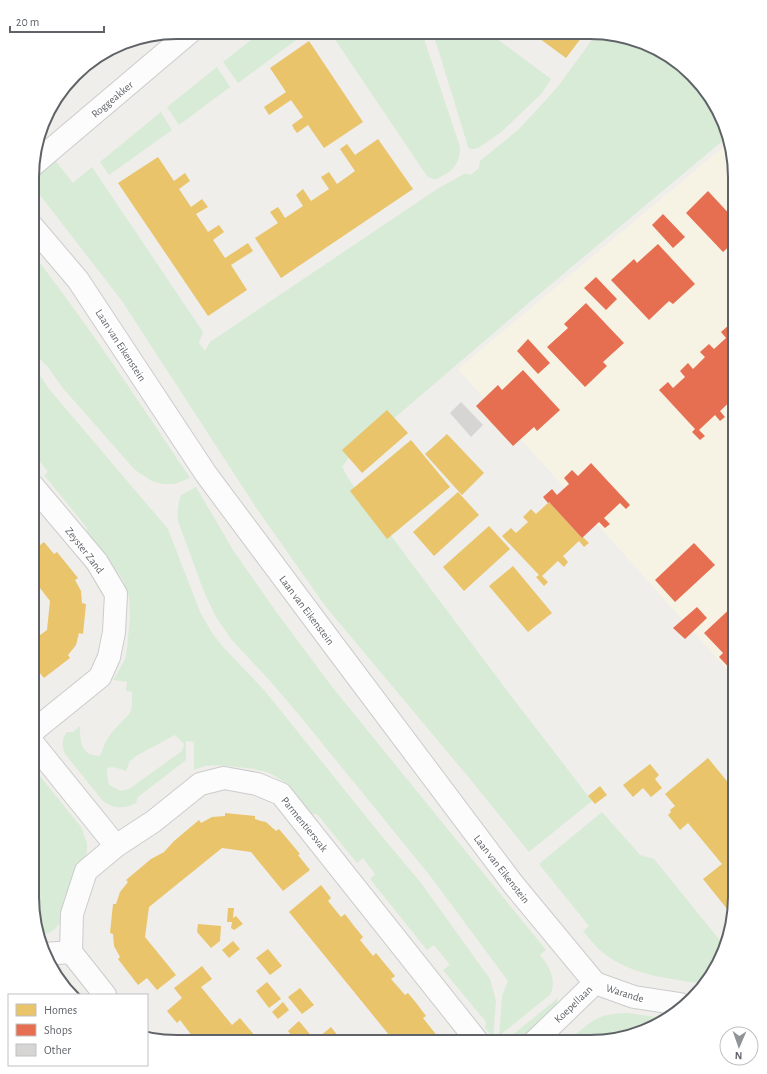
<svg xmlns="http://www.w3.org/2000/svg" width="767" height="1074" font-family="'Alegreya Sans',sans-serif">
  <rect width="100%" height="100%" fill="#efeeea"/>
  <!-- commercial -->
  <path fill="#f7f3e4" d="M727,144L735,177V678L458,369Z"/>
  <!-- green -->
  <g fill="#d8ebd6" fill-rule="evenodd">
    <path d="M261,32H307L238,83L223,62Z"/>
    <path d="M330,32L422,33L460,147C461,160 454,171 442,176C439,178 436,180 433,179C432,179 427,176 427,176Z"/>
    <path d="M433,33H489L551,79L542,93L500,133L478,148C474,149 471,150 468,147L463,130Z"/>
    <path d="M597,33H609L678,62L720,113L726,138L531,301L349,457L342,467L350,481L505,688L592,801L529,852L470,779L326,607L257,509L122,301L33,186V158L39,140L73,183L92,167L203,332L199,343L205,351L210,342L437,189L464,174H469L471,175L479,168L480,161L519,129L545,101L559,85Z"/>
    <path d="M217,67L230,87L179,125L167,107Z"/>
    <path d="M161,112L172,130L109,175L100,162Z"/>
    <path d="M33,254C89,326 139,402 190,478L174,484H163L152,481L135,470L62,387L48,367L33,352Z"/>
    <path d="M33,369L42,378L49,389L168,529L200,612L212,633L223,647L264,690L376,829L421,883L490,979L496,1001L493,1037L485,1028L486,1022L443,970L450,965L434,945L427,950L370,879L375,874L363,858L357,863L317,814H311C302,802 294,790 283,781C277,777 270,773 263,771C251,768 218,764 205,766C201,767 197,769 194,770V742L186,741V760L138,797L136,803C125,809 113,809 103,801L65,754C62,746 61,739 67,732H73L80,726C80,742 81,756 100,756L106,741L112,732L130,713L132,707V692L126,691L127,682L113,680L119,670L125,659L127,649L130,616L129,597L124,582L119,574L86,534L87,528L44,475L48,472L33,453ZM175,735L184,744L182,751L129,789L121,791L109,785L107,774V768C113,766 120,769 126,771L130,761L136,756Z"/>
    <path d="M196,487L233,550L277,613L333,688L546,950L540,955C550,967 556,979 551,994L499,1036L502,996L508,981L431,877L300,716L270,681L231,639L216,617L204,592L178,521C177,511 178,504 181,495Z"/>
    <path d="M32,772L39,775L81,827L87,843V851L85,858L80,865L65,917L55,929L49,933L41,936L32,897Z"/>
    <path d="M602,812L640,855L654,859L722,943L710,978L704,984C667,978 632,976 602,952C595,946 589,938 583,931L589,926L539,864Z"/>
    <path d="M558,998L556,1006L548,1016L516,1042H505V1041Z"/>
    <path d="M628,1013L664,1018L654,1027L590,1042H567C578,1033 589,1021 603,1016C611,1014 620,1013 628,1013Z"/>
  </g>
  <!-- homes -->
  <g fill="#e9c46a">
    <path d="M532,33H585L566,58Z"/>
    <path d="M309,41L363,122L324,148L308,125L297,133L294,129L292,125L303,117L291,100L269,115L264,107L286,92L270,68Z"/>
    <path d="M378,139L413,189L281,278L255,238L278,223L270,212L278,207L285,218L303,206L296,195L303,189L311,201L329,189L321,177L329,172L337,184L355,171L340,149L347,144L355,155Z"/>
    <path d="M158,157L174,181L185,173L190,181L179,189L191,207L202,199L208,207L196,214L208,232L219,225L224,232L213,240L225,258L248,243L253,251L231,265L247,290L208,316L118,183Z"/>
    <path d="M387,410L408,433L362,473L342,450Z"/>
    <path d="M447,434L484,473L462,495L425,454Z"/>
    <path d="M411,440L450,487L387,539L350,491Z"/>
    <path d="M458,492L479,515L434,556L413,532Z"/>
    <path d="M549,502L582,538L583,537L589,543L584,547L579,541L563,556L568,562L564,567L558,561L542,576L548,582L544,586L536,577L539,575L502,536L511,528L516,533L528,522L523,517L531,509L536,514Z"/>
    <path d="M489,526L510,549L464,591L443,567Z"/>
    <path d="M44,542L54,554L57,552L78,578L75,580L81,591L82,603L86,604L83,634L79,633L76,645L68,655L70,658L44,678L32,664V641L47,630L50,601L33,579V551Z"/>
    <path d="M513,566L552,613L528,632L489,586Z"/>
    <path d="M708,758L735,791V854L733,855L735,858V907L732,915L703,879L722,864L688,823L680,830L668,815L671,812L670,810L675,806L665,794Z"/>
    <path d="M650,764L659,775L655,779L662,788L651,797L643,788L633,797L623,785Z"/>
    <path d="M600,786L607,795L595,804L588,796Z"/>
    <path d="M225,813L255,816V819L261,821L266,822L276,831L279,829L300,854L298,855L310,870L283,891L251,852L222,848L149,907L145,937L176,975L157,990L147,978L138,985L118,959L120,957L114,946L113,934L110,933L113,904H116L120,892L128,882L126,880L151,859L164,852L174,841L199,820L201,823L212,817L225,816Z"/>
    <path d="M321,885L331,898L328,901L341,917L345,914L354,926L363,937L360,940L373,956L376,953L395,976L391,979L405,995L408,993L417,1004L426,1016L423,1018L442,1042L394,1041L289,912Z"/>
    <path d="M228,908H234L233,918L236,916L243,924L234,930L231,928L232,922H227Z"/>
    <path d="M198,924L221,926L220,941L211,948L197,932Z"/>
    <path d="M233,941L240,949L229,958L222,950Z"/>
    <path d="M268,949L282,966L270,975L256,958Z"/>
    <path d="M202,966L212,979L201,987L232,1025L240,1018L255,1036L248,1041H191L190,1039L193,1037L180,1020L177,1023L167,1011L182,998L174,988Z"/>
    <path d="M267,982L281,999L269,1008L256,991Z"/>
    <path d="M300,988L314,1005L302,1014L288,997Z"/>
    <path d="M283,1002L289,1010L278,1019L272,1012Z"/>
    <path d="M299,1021L313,1038L309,1041H296L288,1031Z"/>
    <path d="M331,1027L338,1036L343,1041H324L320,1036Z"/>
  </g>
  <!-- shops -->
  <g fill="#e76f51">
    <path d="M708,191L735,220V241L723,252L686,213Z"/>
    <path d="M663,214L685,237L673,248L652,225Z"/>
    <path d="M658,244L695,284L673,304L669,301L649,320L611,280L634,259L637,263Z"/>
    <path d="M596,277L617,299L606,310L584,288Z"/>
    <path d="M586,303L624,343L603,362L607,366L585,387L547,347L568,328L564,324Z"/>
    <path d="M730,324L735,330V397L720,411L725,417L720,421L715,415L699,430L705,436L700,440L692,432L695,429L659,390L668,382L673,388L685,377L680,371L688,363L693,369L705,357L700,352L709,344L714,349L726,338L721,332Z"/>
    <path d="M528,339L550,363L538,374L517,351Z"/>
    <path d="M523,370L560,410L537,431L534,427L513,446L476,406L498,385L502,390Z"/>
    <path d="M591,463L630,505L626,509L620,503L604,518L610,524L605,528L599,522L582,538L549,502L548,503L543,497L552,489L557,495L569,484L564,478L572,470L578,476Z"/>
    <path d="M694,543L715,565L675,602L655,580Z"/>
    <path d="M735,604V674L719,657L723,653L704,633Z"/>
    <path d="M697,607L707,618L685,639L673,628Z"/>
  </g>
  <!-- building -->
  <path fill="#d6d5d3" d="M461,402L483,425L471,437L450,413Z"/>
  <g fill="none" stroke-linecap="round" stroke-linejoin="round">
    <!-- street casing -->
    <g stroke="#cbcccc" stroke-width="24">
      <g id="street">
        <path d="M33,165L190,32"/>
        <path d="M33,227L78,280L206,474L332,643L513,884L595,983"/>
        <path d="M32,732L100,677L109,657L114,632L116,594L97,562L33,486"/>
        <path d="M32,742L116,846"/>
        <path d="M71,952L72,914L86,871L116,846L154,821L200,784L224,778L257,784L281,794L478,1042"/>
        <path d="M45,954L71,952L105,995"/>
        <path d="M595,983L634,997L680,1004"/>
        <path d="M534,1042L595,983"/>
      </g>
    </g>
    <!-- street -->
    <use href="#street" stroke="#fdfcfc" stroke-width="22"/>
  </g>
  <g text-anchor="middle" stroke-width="4" stroke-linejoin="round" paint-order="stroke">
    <!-- street labels -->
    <g font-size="11" fill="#5f6368" stroke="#fff">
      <text transform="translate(112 99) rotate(-40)" y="4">Roggeakker</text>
      <text transform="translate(121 345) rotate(57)" y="4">Laan van Eikenstein</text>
      <text transform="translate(85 550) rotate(52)" y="4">Zeyster Zand</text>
      <text transform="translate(307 610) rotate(53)" y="4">Laan van Eikenstein</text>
      <text transform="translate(305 824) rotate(51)" y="4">Parmentiersvak</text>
      <text transform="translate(502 869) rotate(52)" y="4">Laan van Eikenstein</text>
      <text transform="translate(625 993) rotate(17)" y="4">Warande</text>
      <text transform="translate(573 1004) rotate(-44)" y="4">Koepellaan</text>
    </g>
  </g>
  <!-- crop -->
  <path d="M0 0H767V1074H0ZM177 39H590A138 138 0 0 1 728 177V897A138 138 0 0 1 590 1035H177A138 138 0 0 1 39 897V177A138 138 0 0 1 177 39Z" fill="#fff" fill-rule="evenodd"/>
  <path fill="none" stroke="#5f6368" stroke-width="2" d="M177 39H590A138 138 0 0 1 728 177V897A138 138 0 0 1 590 1035H177A138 138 0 0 1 39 897V177A138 138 0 0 1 177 39Z"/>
  <!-- legend -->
  <rect x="8" y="994" width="140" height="72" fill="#ffffff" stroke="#bfc1c3"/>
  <rect x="16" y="1004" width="20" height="12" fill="#e9c46a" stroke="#bfc1c3"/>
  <text x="44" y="1014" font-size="12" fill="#5f6368">Homes</text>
  <rect x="16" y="1024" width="20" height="12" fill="#e76f51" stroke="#bfc1c3"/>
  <text x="44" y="1034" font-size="12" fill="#5f6368">Shops</text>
  <rect x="16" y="1044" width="20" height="12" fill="#d6d5d3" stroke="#bfc1c3"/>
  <text x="44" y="1054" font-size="12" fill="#5f6368">Other</text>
  <!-- north arrow -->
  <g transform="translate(739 1046) rotate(182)"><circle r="19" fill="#ffffff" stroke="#bfc1c3"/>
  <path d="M0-3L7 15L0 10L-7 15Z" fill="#919496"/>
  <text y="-6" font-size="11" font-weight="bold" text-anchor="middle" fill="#5f6368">N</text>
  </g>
  <!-- scale -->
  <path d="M10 26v6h94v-6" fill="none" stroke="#5f6368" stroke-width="2"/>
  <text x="16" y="26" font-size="12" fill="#5f6368" stroke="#ffffff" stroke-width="3" paint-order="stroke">20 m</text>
</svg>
